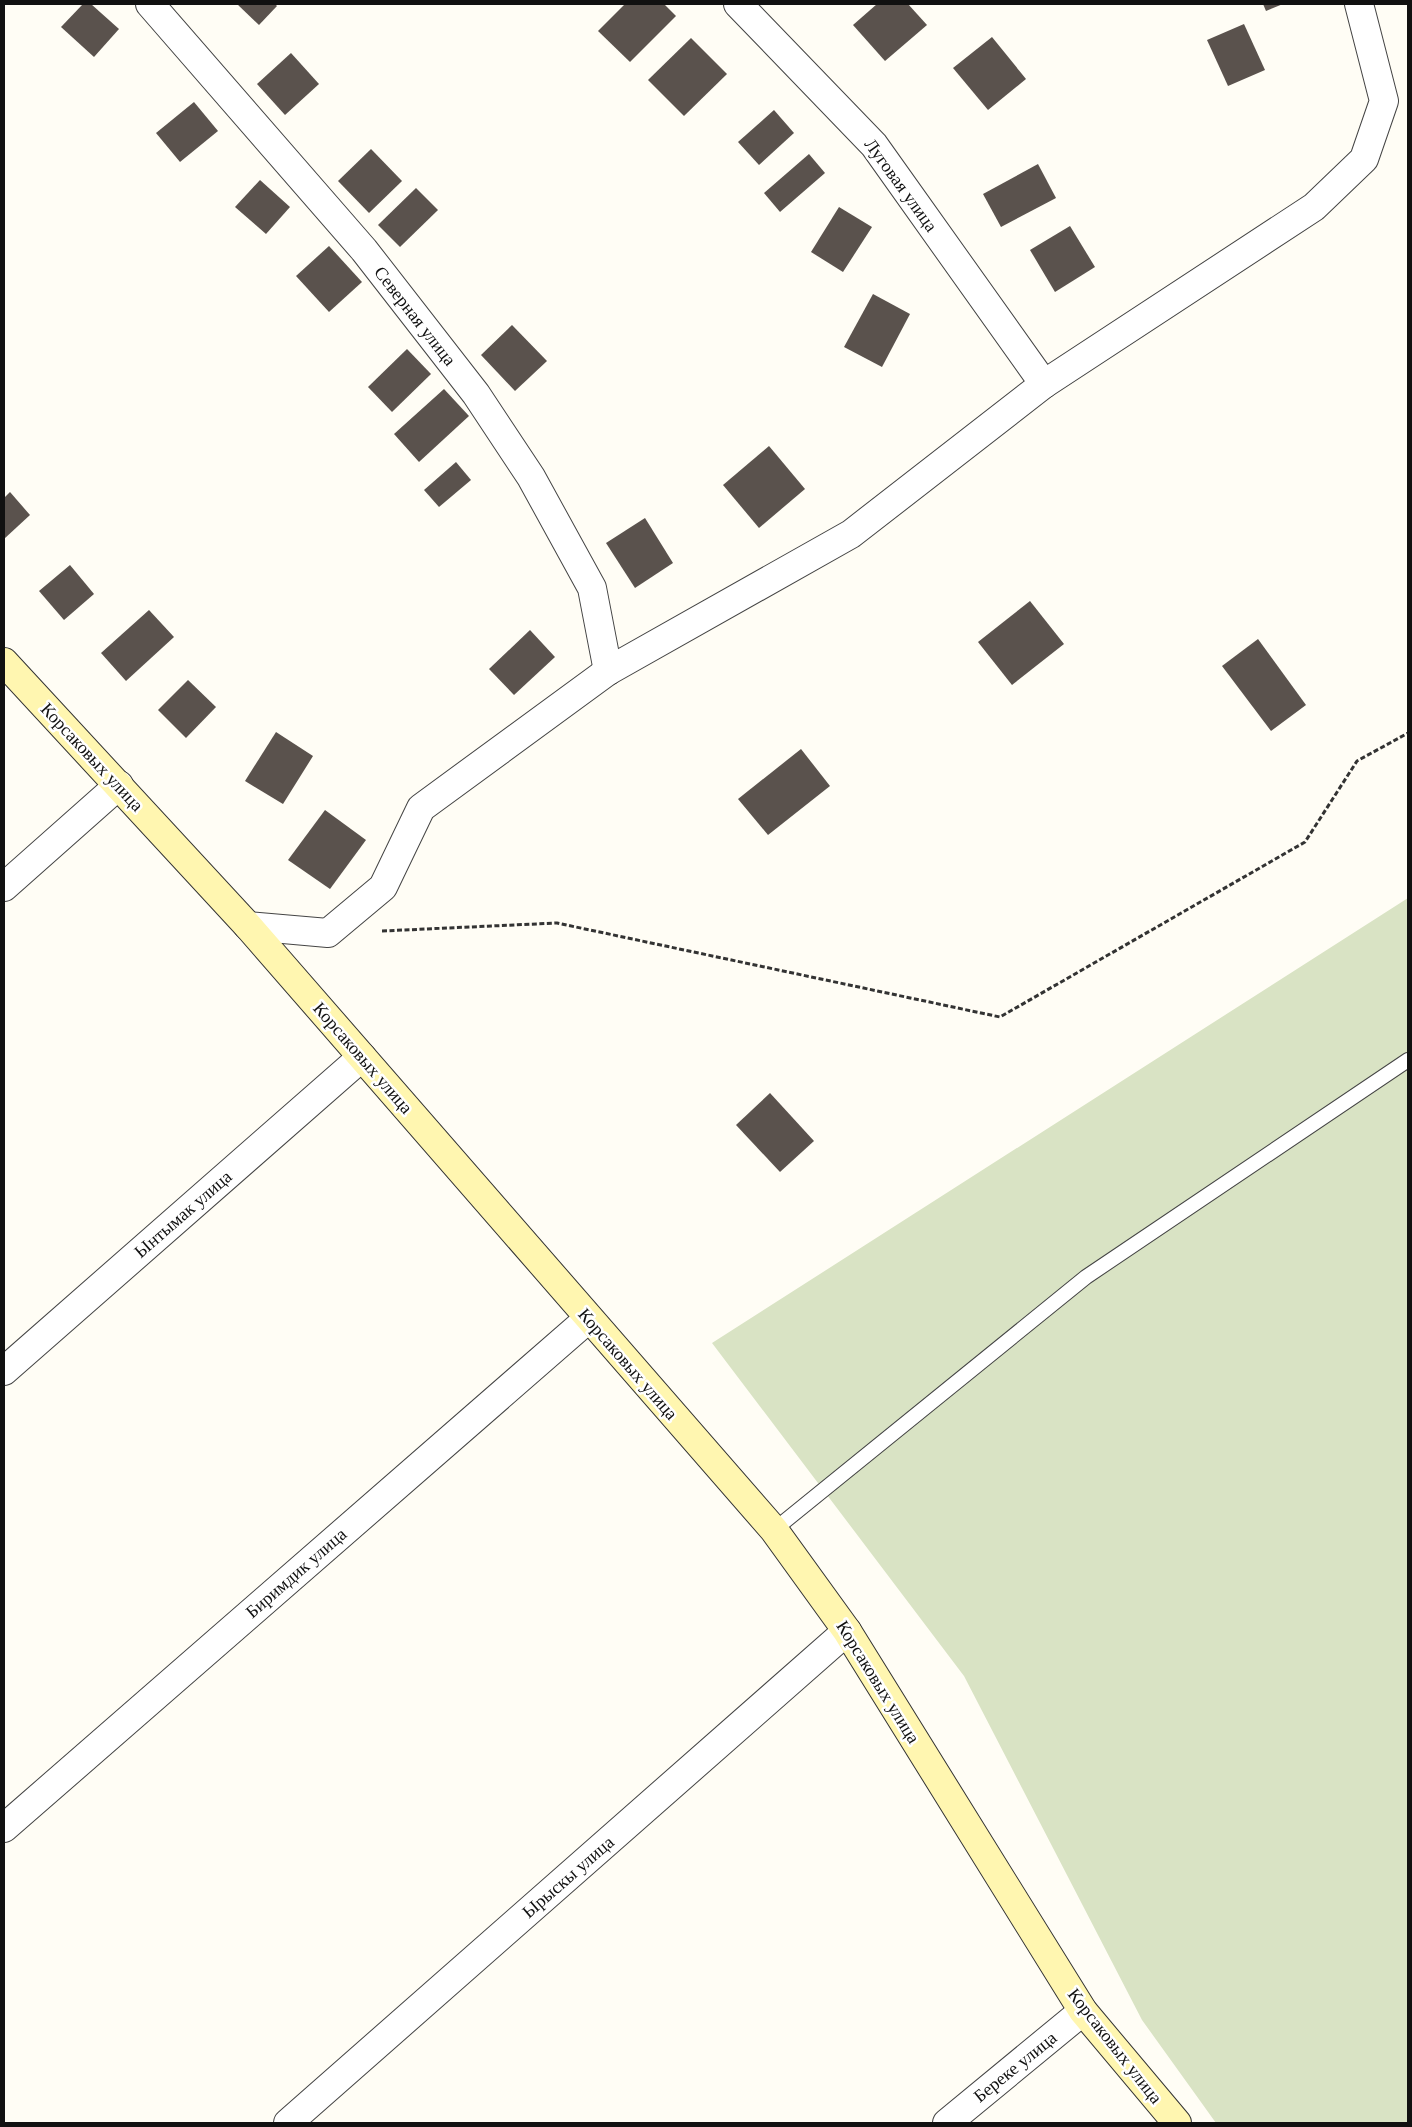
<svg xmlns="http://www.w3.org/2000/svg" width="1412" height="2127" font-family="'Times New Roman',serif">
  <rect width="100%" height="100%" fill="#fffdf5"/>
  <!-- cemetery -->
  <path fill="#d9e3c4" d="M1408,898V2123H1216L1142,2020L964,1676L712,1343Z"/>
  <!-- building -->
  <g fill="#5a524d">
    <path d="M83,4H91L119,29L94,57L61,27Z"/>
    <path d="M237,4H275L277,6L259,25Z"/>
    <path d="M625,4H664L676,16L630,62L598,31Z"/>
    <path d="M877,4H908L927,25L885,61L853,25Z"/>
    <path d="M1263,4H1283L1266,11Z"/>
    <path d="M1244,24L1265,70L1228,86L1207,40Z"/>
    <path d="M992,37L1026,79L988,110L953,68Z"/>
    <path d="M691,38L727,74L684,116L648,80Z"/>
    <path d="M291,53L319,84L285,115L257,84Z"/>
    <path d="M194,102L218,131L180,162L156,133Z"/>
    <path d="M774,110L794,133L759,165L738,142Z"/>
    <path d="M371,149L402,181L369,213L338,181Z"/>
    <path d="M809,154L825,173L780,212L764,193Z"/>
    <path d="M1038,164L1056,198L1001,227L983,194Z"/>
    <path d="M260,180L290,207L266,234L235,207Z"/>
    <path d="M416,188L438,210L400,247L378,225Z"/>
    <path d="M839,207L872,227L843,272L811,252Z"/>
    <path d="M1070,226L1095,267L1055,292L1030,250Z"/>
    <path d="M329,246L362,282L329,312L296,276Z"/>
    <path d="M873,294L910,314L882,367L844,347Z"/>
    <path d="M512,325L547,361L515,391L481,355Z"/>
    <path d="M407,349L431,374L392,412L368,387Z"/>
    <path d="M444,389L469,416L419,462L394,434Z"/>
    <path d="M769,446L805,489L759,528L723,485Z"/>
    <path d="M456,462L471,480L439,507L424,490Z"/>
    <path d="M10,492L30,515L4,539V498Z"/>
    <path d="M645,518L673,563L635,588L606,543Z"/>
    <path d="M70,565L94,594L64,620L39,591Z"/>
    <path d="M1030,601L1064,644L1012,685L978,642Z"/>
    <path d="M149,610L174,637L126,681L101,653Z"/>
    <path d="M530,630L555,657L514,695L489,669Z"/>
    <path d="M1258,639L1306,705L1271,731L1222,666Z"/>
    <path d="M188,680L216,707L186,738L158,710Z"/>
    <path d="M276,732L313,756L283,804L245,781Z"/>
    <path d="M801,749L830,786L768,835L738,799Z"/>
    <path d="M325,810L366,840L330,889L288,860Z"/>
    <path d="M770,1093L814,1141L780,1172L736,1125Z"/>
  </g>
  <g fill="none" stroke-linecap="round" stroke-linejoin="round">
    <!-- lane casing -->
    <g stroke="#444" stroke-width="16">
      <path id="lane" d="M774,1530L1086,1277L1408,1060"/>
    </g>
    <!-- street casing -->
    <g stroke="#444" stroke-width="30">
      <g id="street">
        <path d="M150,4L364,250L476,394L531,477L592,588L608,671"/>
        <path d="M738,4L874,145L1044,384"/>
        <path d="M4,887L119,785"/>
        <path d="M248,926L328,933L383,887L421,808L608,671L851,534L1044,384L1314,207L1364,159L1384,101L1359,4"/>
        <path d="M4,1371L362,1057"/>
        <path d="M4,1828L588,1319"/>
        <path d="M288,2123L847,1631"/>
        <path d="M947,2123L1083,2011"/>
      </g>
    </g>
    <!-- secondary casing -->
    <g stroke="#333" stroke-width="30">
      <path id="secondary" d="M4,662L248,926L774,1530L847,1631L1083,2011L1177,2123"/>
    </g>
    <!-- path -->
    <path stroke="#333" stroke-width="3" stroke-dasharray="5 2.5" stroke-linecap="butt" d="M382,931L557,923L1000,1017L1305,842L1357,761L1408,733"/>
    <!-- lane -->
    <use href="#lane" stroke="#fff" stroke-width="14"/>
    <!-- street -->
    <use href="#street" stroke="#fff" stroke-width="28"/>
    <!-- secondary -->
    <use href="#secondary" stroke="#fff6b0" stroke-width="28"/>
  </g>
  <g text-anchor="middle" stroke-width="5" stroke-linejoin="round" paint-order="stroke">
    <!-- street labels -->
    <g font-size="18" fill="#111" stroke="#fff">
      <text transform="translate(901 185) rotate(54)" y="6">Луговая улица</text>
      <text transform="translate(415 316) rotate(52)" y="6">Северная улица</text>
      <text transform="translate(92 757) rotate(47)" y="6">Корсаковых улица</text>
      <text transform="translate(363 1058) rotate(49)" y="6">Корсаковых улица</text>
      <text transform="translate(183 1214) rotate(-41)" y="6">Ынтымак улица</text>
      <text transform="translate(628 1364) rotate(49)" y="6">Корсаковых улица</text>
      <text transform="translate(296 1573) rotate(-41)" y="6">Биримдик улица</text>
      <text transform="translate(878 1682) rotate(58)" y="6">Корсаковых улица</text>
      <text transform="translate(568 1877) rotate(-41)" y="6">Ырыскы улица</text>
      <text transform="translate(1115 2046) rotate(52)" y="6">Корсаковых улица</text>
      <text transform="translate(1015 2067) rotate(-39)" y="6">Береке улица</text>
    </g>
  </g>
  <!-- border -->
  <rect width="1412" height="2127" fill="none" stroke="#111111" stroke-width="10"/>
</svg>
